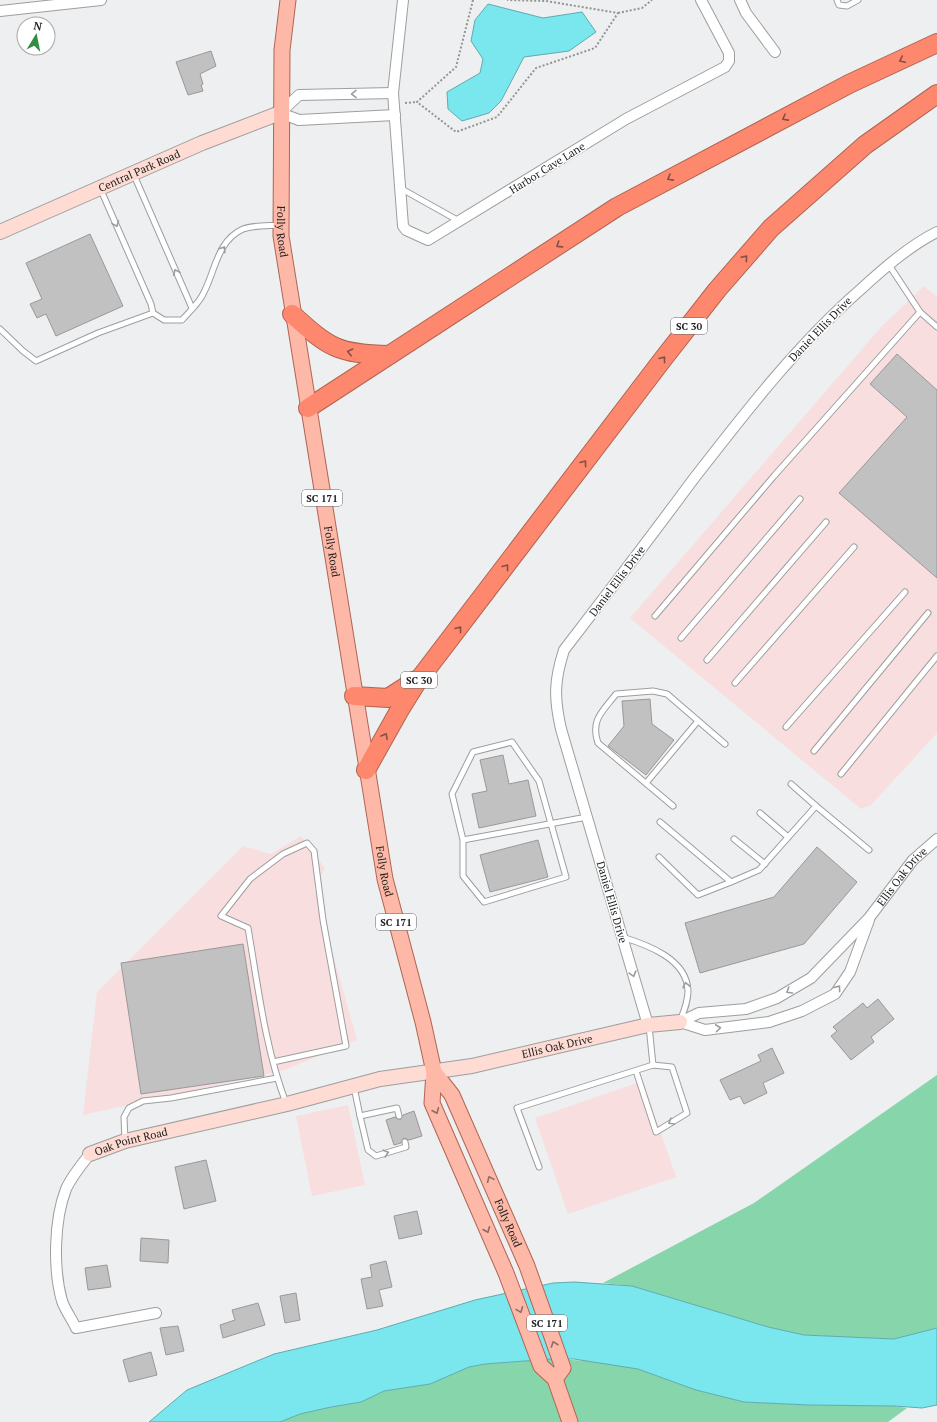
<svg xmlns="http://www.w3.org/2000/svg" width="937" height="1422" font-family="'PT Serif',serif">
  <rect width="100%" height="100%" fill="#eeeff0"/>
  <!-- commercial -->
  <g fill="#f9dedf">
    <path d="M924,286L937,297V733L871,805L861,809L630,618L882,326Z"/>
    <path d="M301,836L325,868L314,886L357,1040L285,1070L83,1115L97,992L243,846L271,854Z"/>
    <path d="M643,1081L676,1177L568,1214L535,1118Z"/>
    <path d="M348,1105L365,1185L312,1196L296,1116Z"/>
  </g>
  <!-- green -->
  <g fill="#87d5aa">
    <path d="M937,1075V1328L894,1339L804,1335L768,1327L632,1286L603,1283L754,1203Z"/>
    <path d="M551,1359L592,1361L638,1369L696,1390L744,1402L809,1405L895,1406L907,1408L888,1422H280L300,1414L331,1407L361,1402L384,1391L430,1384L469,1367L485,1364Z"/>
  </g>
  <!-- water -->
  <g fill="#7ae6ed" stroke="#5fabb0">
    <path d="M488,4L543,18L582,12L596,32L569,51L524,57L501,101L489,113L462,121L448,109L447,92L480,73L483,59L471,41L475,20Z"/>
    <path d="M574,1282L632,1286L768,1327L804,1335L894,1339L937,1328V1405L922,1408L895,1406L809,1405L744,1402L696,1390L638,1369L574,1359H551L485,1364L469,1367L430,1384L384,1391L361,1402L331,1407L300,1414L280,1422H149L187,1390L274,1354L377,1330L475,1300L553,1283Z"/>
  </g>
  <!-- building -->
  <g fill="#c2c1c2" stroke="#9a9899">
    <path d="M211,51L216,66L200,74L203,84L201,85L203,91L188,95L176,62Z"/>
    <path d="M90,234L123,306L56,336L46,314L37,318L30,304L42,299L26,263Z"/>
    <path d="M897,354L937,390V578L839,493L907,417L870,384Z"/>
    <path d="M650,699L652,724L674,740L646,775L608,746L624,726L622,701Z"/>
    <path d="M503,755L509,784L528,780L536,816L479,828L472,794L487,791L480,760Z"/>
    <path d="M538,840L548,877L490,892L480,855Z"/>
    <path d="M817,847L857,882L804,944L700,973L685,923L774,897Z"/>
    <path d="M243,944L264,1076L141,1094L121,963Z"/>
    <path d="M878,999L894,1019L871,1037L874,1042L851,1060L831,1036L837,1031L833,1027L863,1003L867,1008Z"/>
    <path d="M772,1048L784,1073L763,1083L767,1093L744,1104L740,1096L730,1100L720,1080L761,1061L758,1055Z"/>
    <path d="M414,1111L422,1136L409,1140L404,1138L401,1143L394,1145L386,1120L395,1117L400,1120L403,1115Z"/>
    <path d="M206,1160L216,1201L184,1209L175,1167Z"/>
    <path d="M417,1211L422,1234L399,1239L394,1216Z"/>
    <path d="M141,1238L169,1240L168,1263L140,1261Z"/>
    <path d="M386,1261L392,1287L379,1290L383,1306L367,1309L361,1279L372,1277L370,1265Z"/>
    <path d="M107,1265L111,1287L88,1290L85,1268Z"/>
    <path d="M296,1293L300,1320L285,1323L280,1296Z"/>
    <path d="M258,1303L265,1325L223,1338L220,1325L235,1320L232,1310Z"/>
    <path d="M178,1326L184,1351L166,1355L160,1328Z"/>
    <path d="M151,1352L157,1375L129,1382L123,1360Z"/>
  </g>
  <g fill="none" stroke-linecap="round" stroke-linejoin="round">
    <!-- lane casing -->
    <g stroke="#9d9e9f" stroke-width="7">
      <g id="lane">
        <path d="M837,0L839,5L847,6L858,0"/>
        <path d="M133,173L192,308"/>
        <path d="M100,188L151,304L153,313L164,320H182C189,312 197,305 202,296C215,274 216,241 243,229C253,225 269,226 280,225"/>
        <path d="M400,188L459,221"/>
        <path d="M920,312L937,327"/>
        <path d="M0,329L23,351L36,361L98,333L153,313"/>
        <path d="M655,616L774,476L920,312L889,265"/>
        <path d="M681,638L800,499"/>
        <path d="M707,660L826,522"/>
        <path d="M735,683L854,547"/>
        <path d="M786,727L905,592"/>
        <path d="M814,751L928,613"/>
        <path d="M841,774L937,656"/>
        <path d="M646,783L698,721"/>
        <path d="M791,784L816,806"/>
        <path d="M673,806L598,743C590,720 603,711 616,694L653,691L667,694L725,744"/>
        <path d="M760,813L788,837"/>
        <path d="M660,822L731,882L759,870L816,806L869,850"/>
        <path d="M734,839L765,864"/>
        <path d="M463,840V876L484,902L566,877L539,781L512,742L473,752L452,794L463,840L587,817"/>
        <path d="M659,857L698,895L731,882"/>
        <path d="M622,937C648,945 687,959 688,991C688,1002 684,1011 680,1021"/>
        <path d="M273,1062L346,1046L323,920L314,851L307,843L283,854L250,879L221,916L248,928C258,986 265,1048 286,1103"/>
        <path d="M636,1071L656,1132L687,1113L672,1067L653,1065"/>
        <path d="M354,1087L360,1116"/>
        <path d="M399,1116L397,1108L360,1116L368,1150L376,1156L406,1147L405,1142"/>
        <path d="M125,1140L124,1117L129,1108L143,1101L171,1098L277,1078"/>
        <path d="M539,1167L517,1108L653,1065L649,1026"/>
      </g>
    </g>
    <!-- street casing -->
    <g stroke="#9d9e9f" stroke-width="12">
      <g id="street">
        <path d="M403,0L393,93L403,226L406,230L428,240L626,119L725,67L729,61V53L701,0"/>
        <path d="M740,0L746,13L775,52"/>
        <path d="M0,11L101,0"/>
        <path d="M393,93L299,95L280,113L299,120L395,115"/>
        <path id="s1" d="M680,1022L699,1013L746,1009L777,998L811,978L869,918L913,860L937,839"/>
        <path d="M680,1022L705,1030L769,1022L802,1011L835,994L850,972L869,920"/>
        <path d="M648,1025L561,729C554,698 554,681 564,650C607,594 650,538 692,481C744,414 796,346 860,290C883,269 909,246 937,232"/>
        <path d="M90,1154C81,1165 72,1176 66,1189C54,1220 53,1269 62,1301C65,1310 72,1319 76,1328L156,1313"/>
      </g>
    </g>
    <!-- secondary casing -->
    <g stroke="#9d9e9f" stroke-width="16">
      <g id="secondary">
        <path id="s2" d="M0,232L202,143L280,113"/>
        <path id="s3" d="M90,1154L125,1141L287,1104L380,1079L472,1066L648,1025L680,1022"/>
      </g>
    </g>
    <!-- primary casing -->
    <g stroke="#b06453" stroke-width="17">
      <g id="primary">
        <path id="s4" d="M288,0L282,50L281,236L385,879L423,1022L434,1072L432,1103L506,1273L541,1366L555,1379L570,1422"/>
        <path id="s5" d="M434,1072L452,1095L527,1266L563,1368L555,1379"/>
      </g>
    </g>
    <!-- highway casing -->
    <g stroke="#b06453" stroke-width="20">
      <g id="highway">
        <path d="M292,314C329,348 338,354 389,355"/>
        <path d="M308,408L617,207L849,84L937,43"/>
        <path d="M354,696L388,698L416,680"/>
        <path d="M366,770L399,711L417,682L663,359L717,290L771,228L865,145L937,94"/>
      </g>
    </g>
    <!-- path -->
    <g stroke="#939494" stroke-width="2" stroke-dasharray="2 2" stroke-linecap="butt">
      <path d="M473,0L456,67L417,102L456,132L497,117L536,68L595,48L618,13L546,1L507,0"/>
      <path d="M618,13L642,8L652,0"/>
      <path d="M405,103L417,102"/>
    </g>
    <!-- lane -->
    <use href="#lane" stroke="#fff" stroke-width="5"/>
    <!-- street -->
    <use href="#street" stroke="#fff" stroke-width="10"/>
    <!-- secondary -->
    <use href="#secondary" stroke="#fedbd3" stroke-width="14"/>
    <!-- primary -->
    <use href="#primary" stroke="#feb8a7" stroke-width="15"/>
    <!-- highway -->
    <use href="#highway" stroke="#fd886d" stroke-width="18"/>
  </g>
  <!-- one-way arrows -->
  <defs><path id="oneway-chevron" d="M-2-3.5L2.5 0L-2 3.5" fill="none" stroke-width="1.6" stroke-linecap="round" stroke-linejoin="round"/></defs>
  <g stroke="#845044">
    <use href="#oneway-chevron" transform="translate(902 60) rotate(155)"/>
    <use href="#oneway-chevron" transform="translate(785 118) rotate(152)"/>
    <use href="#oneway-chevron" transform="translate(670 178) rotate(152)"/>
    <use href="#oneway-chevron" transform="translate(559 245) rotate(147)"/>
    <use href="#oneway-chevron" transform="translate(745 258) rotate(-49)"/>
    <use href="#oneway-chevron" transform="translate(350 352) rotate(-168)"/>
    <use href="#oneway-chevron" transform="translate(663 359) rotate(-52)"/>
    <use href="#oneway-chevron" transform="translate(584 463) rotate(-53)"/>
    <use href="#oneway-chevron" transform="translate(506 567) rotate(-53)"/>
    <use href="#oneway-chevron" transform="translate(459 629) rotate(-52)"/>
    <use href="#oneway-chevron" transform="translate(385 736) rotate(-61)"/>
  </g>
  <g stroke="#9b9c9c">
    <use href="#oneway-chevron" transform="translate(354 94) rotate(179)"/>
    <use href="#oneway-chevron" transform="translate(116 224) rotate(66)"/>
    <use href="#oneway-chevron" transform="translate(223 249) rotate(-56)"/>
    <use href="#oneway-chevron" transform="translate(176 272) rotate(-114)"/>
    <use href="#oneway-chevron" transform="translate(633 974) rotate(74)"/>
    <use href="#oneway-chevron" transform="translate(686 985) rotate(-104)"/>
    <use href="#oneway-chevron" transform="translate(838 988) rotate(-54)"/>
    <use href="#oneway-chevron" transform="translate(789 991) rotate(149)"/>
    <use href="#oneway-chevron" transform="translate(718 1028) rotate(-7)"/>
    <use href="#oneway-chevron" transform="translate(671 1122) rotate(149)"/>
    <use href="#oneway-chevron" transform="translate(386 1153) rotate(-16)"/>
  </g>
  <g stroke="#906d64">
    <use href="#oneway-chevron" transform="translate(436 1111) rotate(67)"/>
    <use href="#oneway-chevron" transform="translate(490 1179) rotate(-114)"/>
    <use href="#oneway-chevron" transform="translate(487 1230) rotate(67)"/>
    <use href="#oneway-chevron" transform="translate(520 1310) rotate(69)"/>
    <use href="#oneway-chevron" transform="translate(554 1344) rotate(-109)"/>
  </g>
  <g text-anchor="middle" stroke-width="3" stroke-linejoin="round" paint-order="stroke">
    <!-- shield labels -->
    <g fill="#fff" stroke="#646464" stroke-width="1">
      <rect x="671" y="318" width="36" height="16" rx="3"/>
      <rect x="302" y="490" width="40" height="16" rx="3"/>
      <rect x="401" y="672" width="36" height="16" rx="3"/>
      <rect x="376" y="914" width="40" height="16" rx="3"/>
      <rect x="527" y="1315" width="40" height="16" rx="3"/>
    </g>
    <g font-size="10" font-weight="bold" fill="#212222">
      <text x="689" y="330">SC 30</text>
      <text x="322" y="502">SC 171</text>
      <text x="419" y="684">SC 30</text>
      <text x="396" y="926">SC 171</text>
      <text x="547" y="1327">SC 171</text>
    </g>
    <!-- street labels -->
    <g font-size="11" fill="#212222" stroke="#fff">
      <text transform="translate(547 168) rotate(-32)" y="4">Harbor Cave Lane</text>
      <text dy="4" stroke="none"><textPath href="#s2" startOffset="152">Central Park Road</textPath></text>
      <text dy="4" stroke="none"><textPath href="#s4" startOffset="232">Folly Road</textPath></text>
      <text transform="translate(820 329) rotate(-46)" y="4">Daniel Ellis Drive</text>
      <text dy="4" stroke="none"><textPath href="#s4" startOffset="556">Folly Road</textPath></text>
      <text transform="translate(617 581) rotate(-53)" y="4">Daniel Ellis Drive</text>
      <text dy="4" stroke="none"><textPath href="#s4" startOffset="880">Folly Road</textPath></text>
      <text dy="4" stroke="none"><textPath href="#s1" startOffset="277">Ellis Oak Drive</textPath></text>
      <text transform="translate(612 902) rotate(74)" y="4">Daniel Ellis Drive</text>
      <text dy="4" stroke="none"><textPath href="#s3" startOffset="480">Ellis Oak Drive</textPath></text>
      <text dy="4" stroke="none"><textPath href="#s3" startOffset="43">Oak Point Road</textPath></text>
      <text dy="4" stroke="none"><textPath href="#s5" startOffset="169">Folly Road</textPath></text>
    </g>
  </g>
  <!-- north arrow -->
  <g transform="translate(36 36) rotate(10)"><circle r="19" fill="#ffffff" stroke="#a6a7a7"/>
  <path d="M0-3L7 15L0 10L-7 15Z" fill="#328f41"/>
  <text y="-6" font-size="11" font-weight="bold" text-anchor="middle" fill="#212222">N</text>
  </g>
</svg>
